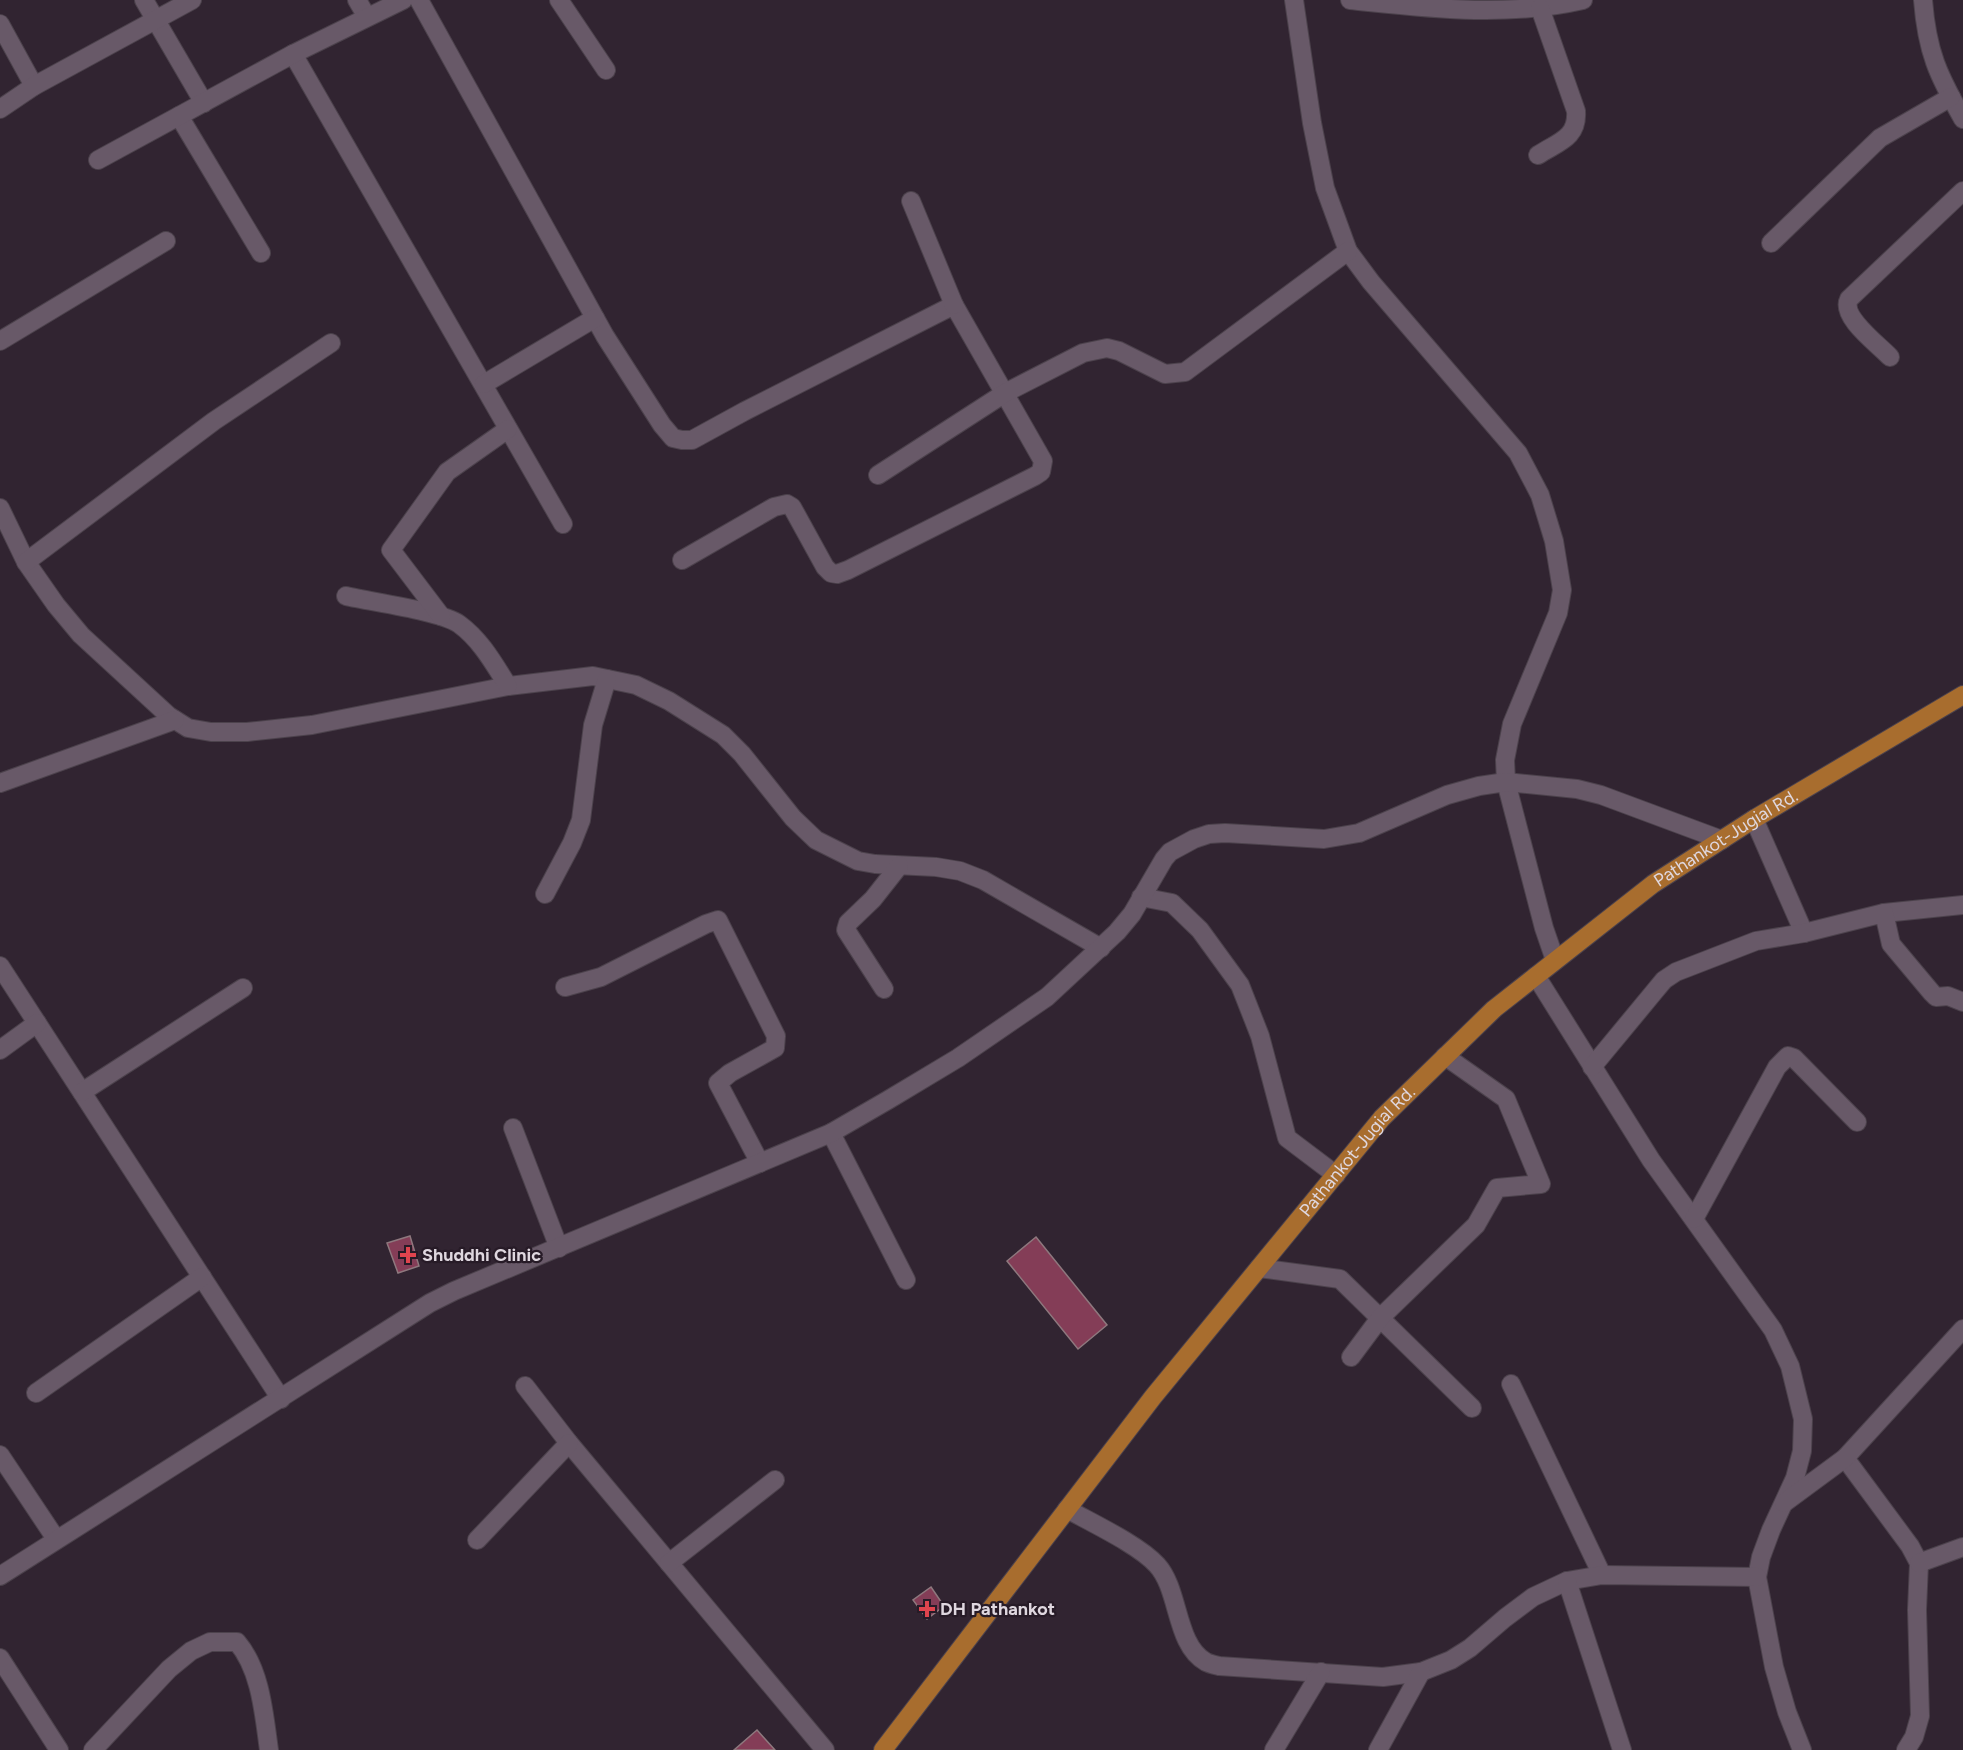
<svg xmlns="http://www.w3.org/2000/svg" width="1963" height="1750" font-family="Figtree,sans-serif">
  <rect width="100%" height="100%" fill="#312431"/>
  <!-- building -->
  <g fill="#843d57" stroke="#8e787e" stroke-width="1.5">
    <path d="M410,1236L419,1266L398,1273L387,1243Z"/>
    <path d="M1036,1237L1107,1325L1078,1349L1007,1261Z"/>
    <path d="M931,1587L944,1606L927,1619L913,1600Z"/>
    <path d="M757,1730L775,1750H734Z"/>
  </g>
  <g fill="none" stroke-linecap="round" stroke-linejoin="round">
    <!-- street casing -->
    <g stroke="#4c424c" stroke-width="20">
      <g id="street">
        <path d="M144,0L204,103"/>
        <path d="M357,0L367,17"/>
        <path d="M419,0L605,336L662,425L673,438L682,440H692L745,411L954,305L1043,461L1041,472L1035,476L848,570L837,574L831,573L825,567L792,507L787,504L774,507L682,560"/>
        <path d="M559,0L606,70"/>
        <path d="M1294,0L1312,123L1325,188L1348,251L1371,282L1518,453L1540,495L1554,541L1562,590L1558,613L1512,724L1505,760L1506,782L1544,928L1555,960"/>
        <path d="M1350,0C1428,8 1505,18 1583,0"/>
        <path d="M1923,0C1927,52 1938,75 1963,119"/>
        <path d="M0,24L34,86"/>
        <path d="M293,54L563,524"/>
        <path d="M0,109L34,86L192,0"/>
        <path d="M179,116L261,253"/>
        <path d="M1538,155C1558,142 1578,138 1576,111L1540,8"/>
        <path d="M98,160L293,54L403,0"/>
        <path d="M911,201L954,305"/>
        <path d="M1771,243L1880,138L1951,97"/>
        <path d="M0,341L166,241"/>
        <path d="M1890,357C1878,344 1840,317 1849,299L1963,191"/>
        <path d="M484,384L595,318"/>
        <path d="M878,475L1005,393L1083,353L1107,348L1119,351L1165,374L1185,372L1348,251"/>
        <path d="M0,508L26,562L56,605L81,635L169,716L188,728L211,732H247L312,725L508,686L593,676L636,685L669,701L723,735L742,754L793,818L816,840L858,861L875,864L936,867L960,871L983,880L1101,948"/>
        <path d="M26,562L214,421L331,343"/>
        <path d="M346,596C371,602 441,611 459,624C481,640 494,664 508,686"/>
        <path d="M441,616L391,550L447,472L508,429"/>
        <path d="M0,783L175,720"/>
        <path d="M1754,819L1804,933"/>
        <path d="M545,894L572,843L581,820L593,725L607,679"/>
        <path d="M1141,897L1172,903L1200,930L1240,985L1260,1036L1287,1138L1336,1175"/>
        <path d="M1884,913L1963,905"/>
        <path d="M0,966L281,1399"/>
        <path d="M1536,976L1651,1160L1773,1330L1790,1366L1803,1419L1802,1451L1795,1478L1771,1530L1761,1557L1757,1577L1774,1667L1787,1712L1802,1750"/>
        <path d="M565,987L601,977L706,924L718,920L776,1036L775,1048L730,1073L718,1083L760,1163"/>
        <path d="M884,989L846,930L848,923L873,899L899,866"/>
        <path d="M0,1050L37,1023"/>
        <path d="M1592,1067L1654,992L1664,980L1676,972L1756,941L1804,933L1884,913L1891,944L1932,993L1936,997L1948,996L1963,1002"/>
        <path d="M82,1092L243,988"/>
        <path d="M513,1128L559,1248"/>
        <path d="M831,1133L906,1280"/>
        <path d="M1694,1219L1777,1067L1788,1056L1794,1058L1857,1122"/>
        <path d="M1259,1268L1340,1279L1472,1408"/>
        <path d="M1351,1357L1380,1318L1476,1225L1497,1188L1541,1184L1506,1099L1445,1056"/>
        <path d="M1511,1384L1602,1575"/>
        <path d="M525,1386L569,1443L825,1750"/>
        <path d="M36,1393L202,1277"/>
        <path d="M0,1455L56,1539"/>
        <path d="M1845,1458L1910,1546L1919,1563L1917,1610L1920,1716L1914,1737L1906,1750"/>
        <path d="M1784,1503L1845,1458L1963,1329"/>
        <path d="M1067,1509C1092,1523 1139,1545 1157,1565C1180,1590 1175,1645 1206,1662C1210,1664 1215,1665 1219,1666L1383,1677L1421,1672L1451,1660L1470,1648L1505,1618L1533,1597L1567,1581L1602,1575L1757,1577"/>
        <path d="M477,1540L569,1443"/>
        <path d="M669,1563L775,1480"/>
        <path d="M1919,1563L1963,1547"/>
        <path d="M0,1576L430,1303L454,1291L831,1133L888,1100L958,1058L1047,997L1117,932L1132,914L1164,859L1170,852L1194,839L1209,834L1225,833L1324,839L1359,833L1447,795L1479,786L1506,782L1577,789L1601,795L1722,840"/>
        <path d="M1567,1581L1622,1750"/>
        <path d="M0,1658L59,1750"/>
        <path d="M93,1750L169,1669L191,1651L210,1642H237C261,1670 264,1715 269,1750"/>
        <path d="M1274,1750L1321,1672"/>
        <path d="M1378,1750L1421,1672"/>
      </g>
    </g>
    <!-- primary casing -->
    <g stroke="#4c424c" stroke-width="20">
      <g id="primary">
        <path id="s1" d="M883,1750L1153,1397L1382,1118L1494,1009L1653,884L1754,819L1963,695"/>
      </g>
    </g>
    <!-- street -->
    <use href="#street" stroke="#685968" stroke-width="18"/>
    <!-- primary -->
    <use href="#primary" stroke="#a86d2e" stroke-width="18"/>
  </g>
  <!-- markers -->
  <g fill="#e0444e" stroke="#271b27" stroke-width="2">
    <path d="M405 1246h6v6h6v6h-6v6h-6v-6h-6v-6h6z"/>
    <path d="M924 1600h6v6h6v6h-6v6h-6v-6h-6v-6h6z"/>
  </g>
  <g text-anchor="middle" stroke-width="4.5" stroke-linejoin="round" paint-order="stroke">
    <!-- street labels -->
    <g font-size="18" fill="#dfd7df" stroke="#271b27">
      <text dy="6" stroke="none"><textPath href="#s1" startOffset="1250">Pathankot-Jugial Rd.</textPath></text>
      <text dy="6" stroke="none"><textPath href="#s1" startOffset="764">Pathankot-Jugial Rd.</textPath></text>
    </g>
    <!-- poi labels -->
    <g font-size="18" font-weight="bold" fill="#dfd7df" stroke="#271b27" text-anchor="start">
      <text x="422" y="1261">Shuddhi Clinic</text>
      <text x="940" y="1615">DH Pathankot</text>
    </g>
  </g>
</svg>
